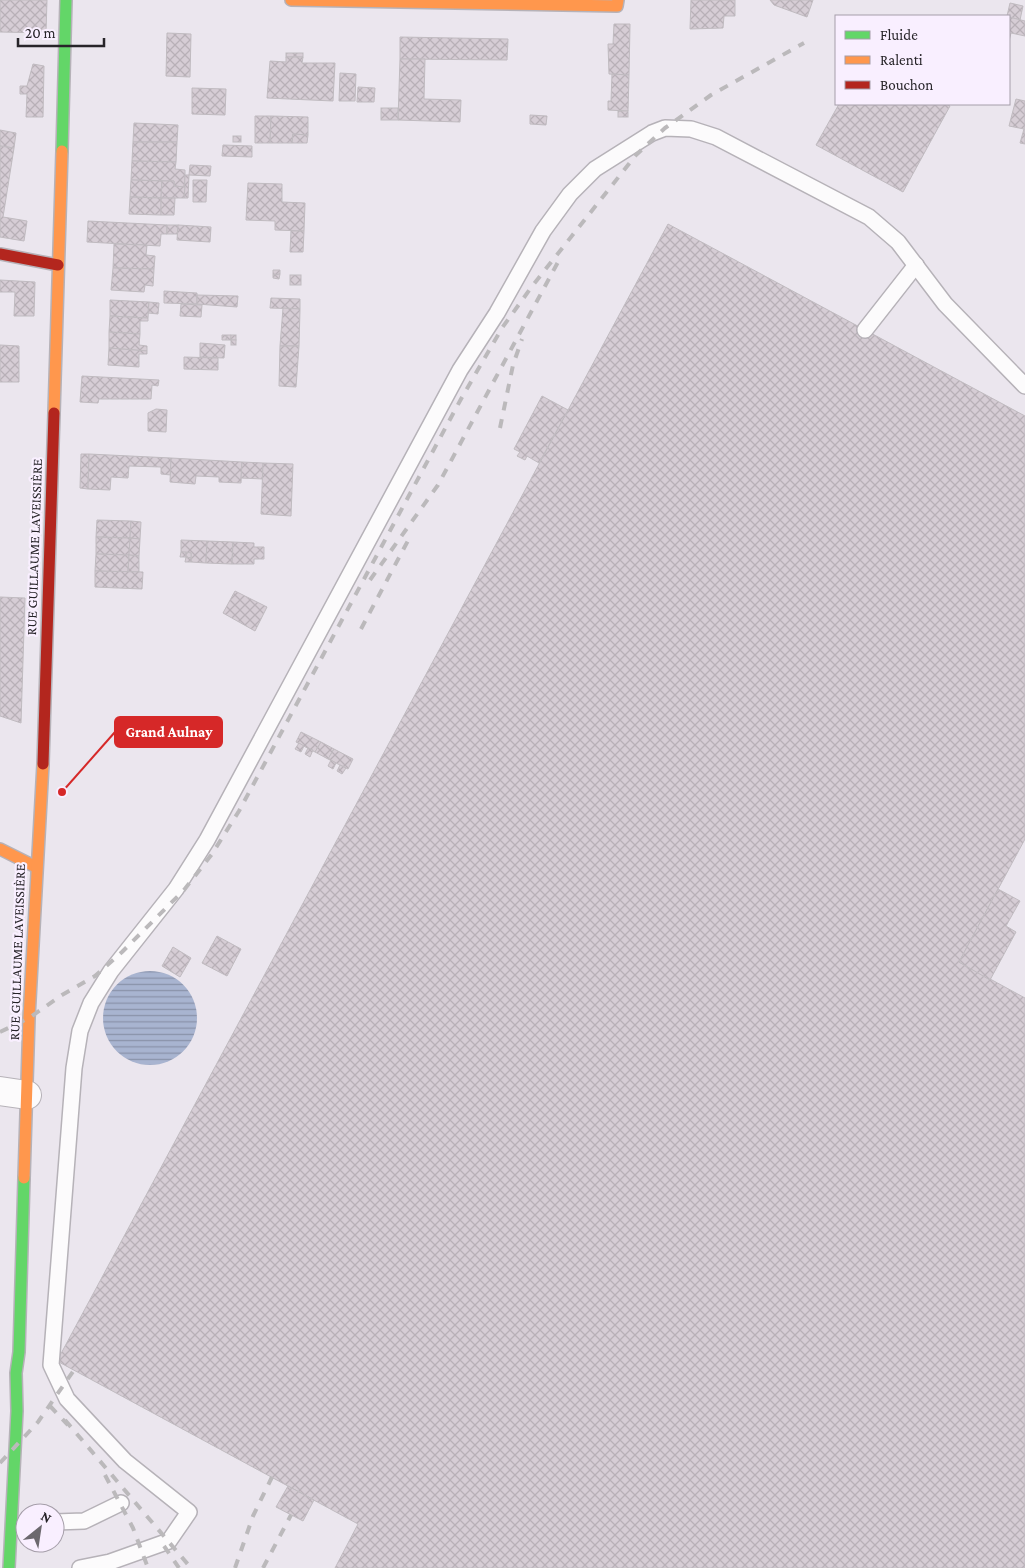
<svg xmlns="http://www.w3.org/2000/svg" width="1025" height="1568" font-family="'Crimson Pro',serif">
  <defs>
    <pattern id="water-rules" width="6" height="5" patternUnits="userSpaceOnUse" patternTransform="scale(1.25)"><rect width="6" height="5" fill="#a8b4d0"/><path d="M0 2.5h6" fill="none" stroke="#8992a9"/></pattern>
    <pattern id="building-cross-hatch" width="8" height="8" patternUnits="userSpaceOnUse" patternTransform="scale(1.25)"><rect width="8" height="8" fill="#d6cdd5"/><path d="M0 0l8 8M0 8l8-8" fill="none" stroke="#b8b0b7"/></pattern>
  </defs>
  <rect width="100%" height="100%" fill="#ebe6ee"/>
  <!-- water -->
  <circle fill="url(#water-rules)" cx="150" cy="1018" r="47"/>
  <!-- building -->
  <g fill="url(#building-cross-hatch)" stroke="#c0bbc0">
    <path d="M0,0H47L46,33L0,32Z"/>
    <path d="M691,0H735V16H724L723,28L690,29Z"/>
    <path d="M770,0H813L807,17L774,5Z"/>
    <path d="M1010,3L1023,6L1020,20L1007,16Z"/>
    <path d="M1009,17L1025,21V36L1011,33L1009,41Z"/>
    <path d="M614,24H630L629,75L609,74L608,44H613Z"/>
    <path d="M167,33L191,34L190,77L166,76Z"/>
    <path d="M400,37L508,39L507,60L400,59Z"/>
    <rect x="286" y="53" width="17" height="4"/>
    <path d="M286,57H303L302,63H335L333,101L267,98L270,61L286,62Z"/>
    <path d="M400,59H425L424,99L461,100L460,122L398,120Z"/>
    <path d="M33,64L44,66L43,117H26L27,94H20V86H27Z"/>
    <path d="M340,73L356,74L355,101H339Z"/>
    <path d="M612,74L629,75L628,111L608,110V101H611Z"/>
    <path d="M358,87L375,88L374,102H357Z"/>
    <path d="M192,88L226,89L225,115L192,114Z"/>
    <path d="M1016,99L1025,101V144L1020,143L1024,129L1009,126Z"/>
    <path d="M839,104H946L950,106L903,192L816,145Z"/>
    <rect x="381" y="108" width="17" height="12"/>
    <rect x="618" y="111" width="10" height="6"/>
    <path d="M530,115L547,116L546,125L530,124Z"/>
    <path d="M255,116H271L270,143H255Z"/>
    <path d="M271,116L308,117V135L293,134L292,143H270Z"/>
    <path d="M134,123L178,125L177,142H133Z"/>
    <path d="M0,130L16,133L14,148L0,146Z"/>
    <path d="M293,134L308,135L307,143H292Z"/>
    <rect x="233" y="136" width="8" height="6"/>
    <path d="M133,142H177L176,162L132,161Z"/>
    <path d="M223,145L252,146V157L222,156Z"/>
    <path d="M0,146L14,148L3,217L27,221L24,241L0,237Z"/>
    <path d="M132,161L176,162L175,169L185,170V187L174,186V181L131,180Z"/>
    <path d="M190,165L211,166L210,176L189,175Z"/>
    <path d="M185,175H189L188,198H184Z"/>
    <path d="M131,180L162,181L161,198L130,197Z"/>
    <path d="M193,180H207L206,202H193Z"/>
    <path d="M162,181H174V186L185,187L184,198H161Z"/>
    <path d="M248,183L282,184V202L305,203L304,231L275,230V221L246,220Z"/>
    <path d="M130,197L161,198V215L129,214Z"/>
    <path d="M161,198H175L174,215H161Z"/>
    <path d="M88,221L167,225V234H161L160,246L87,242Z"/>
    <path d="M668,224L1025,416V839L959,962L1025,998V1568H335L358,1524L57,1361Z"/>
    <rect x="167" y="225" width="11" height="9"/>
    <path d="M178,225L211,227L210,242L177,240Z"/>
    <path d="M291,231H304L303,252H290Z"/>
    <path d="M114,244L147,245L146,255L155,256L154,269L113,268Z"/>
    <path d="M113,268L154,269L153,286L145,285L144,292L111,290Z"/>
    <path d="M273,270H280V274L273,275Z"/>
    <path d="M280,274L279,279L273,278V275Z"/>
    <rect x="290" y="275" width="11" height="10"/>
    <path d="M0,280L35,282L34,316H14L15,292H0Z"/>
    <path d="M164,291L197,293V304L164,303Z"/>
    <path d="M197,295L238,296L237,307L197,304Z"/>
    <path d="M271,298L300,299V309L270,308Z"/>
    <path d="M110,300L149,302L148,318L110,316Z"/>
    <path d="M149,302L159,303L158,314L148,313Z"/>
    <path d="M181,304L202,305L201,317L180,316Z"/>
    <path d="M283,308L300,309L299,346H280Z"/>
    <path d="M110,316L148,318V321H140V334L109,332Z"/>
    <path d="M109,332L140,334L139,345L147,346V351L109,348Z"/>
    <path d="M222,335H227L226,340H222Z"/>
    <path d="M227,335H231V340H226Z"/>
    <rect x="231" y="335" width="5" height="5"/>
    <rect x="231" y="340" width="5" height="5"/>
    <path d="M200,343L225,345L224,358L200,357Z"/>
    <path d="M0,345L19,346V382H0Z"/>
    <path d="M280,346H299L296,387L279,386Z"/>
    <path d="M109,348L147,351V354H139V367L108,365Z"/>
    <path d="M184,357L218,358V370L184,369Z"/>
    <path d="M82,376L159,380L158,386L152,385L151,399H99L98,403L80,402Z"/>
    <path d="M542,396L568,410L539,463L527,456L525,460L517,456L520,452L514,449Z"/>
    <path d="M156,409L167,410L166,432L148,431V413Z"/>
    <path d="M81,454H89L88,489L80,488Z"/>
    <path d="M89,454L171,458V475L161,474V467L129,466L128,478L111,477L110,490L88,489Z"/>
    <path d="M171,458L242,462L241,483L219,482V477L196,476L195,484L170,482Z"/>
    <path d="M242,462L263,463V479L241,478Z"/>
    <path d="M263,463L293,464L291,516L261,514Z"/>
    <path d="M97,520L131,521L130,538L96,537Z"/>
    <path d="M131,521L141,522L140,539L130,538Z"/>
    <path d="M96,537L130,538L129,555L96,554Z"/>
    <path d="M130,538L140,539L139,556L129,555Z"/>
    <path d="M181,540L207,541L206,563L191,562V553L181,552Z"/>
    <path d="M207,541L233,542L232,564L206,563Z"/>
    <path d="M233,542L254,543V547H264V559H254V564H232Z"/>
    <path d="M181,552H186V557H180Z"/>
    <path d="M186,552L191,553V558L186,557Z"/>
    <path d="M96,554L129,555L128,572L95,571Z"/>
    <path d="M129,555L139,556V572H128Z"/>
    <path d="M186,557L191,558V562H185Z"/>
    <path d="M95,571L143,572L142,589L95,587Z"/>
    <path d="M235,591L267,607L255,631L223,613Z"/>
    <path d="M0,597L25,598L21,723L0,716Z"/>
    <path d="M301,732L321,742L315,752L296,742Z"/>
    <path d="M321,742L334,749L328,759L315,752Z"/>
    <path d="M299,743L304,746L301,752L295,749Z"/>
    <path d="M308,748L313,750L310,757L305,754Z"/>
    <path d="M334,749L353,759L348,769L328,759Z"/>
    <path d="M331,760L336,763L333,769L328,766Z"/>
    <path d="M340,765L346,768L342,774L337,771Z"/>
    <path d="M998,889L1020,901L1006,926L1016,932L990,980L959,962Z"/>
    <path d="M217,936L241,949L227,976L202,963Z"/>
    <path d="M173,947L191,958L180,977L162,966Z"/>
    <path d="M288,1486L314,1500L303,1521L276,1507Z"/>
  </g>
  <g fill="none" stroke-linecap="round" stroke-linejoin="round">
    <!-- lane casing -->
    <g stroke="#b6b2b8" stroke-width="18">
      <g id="lane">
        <path d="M865,330L916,265"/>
        <path d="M55,1522L84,1521L121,1503"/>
        <path d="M80,1568L110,1562L169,1541L189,1512L125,1461L67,1399L51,1365L74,1068L80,1031L91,1003L111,971L176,889L207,840L460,370L497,313L543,231L570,194L595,169L652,133L665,128L691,129L716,137L869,217L898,242L945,304L1025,386"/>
      </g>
    </g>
    <!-- street casing -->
    <g stroke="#b6b2b8" stroke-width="30">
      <path id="street" d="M0,1091L27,1095"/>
    </g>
    <!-- fast casing -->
    <g stroke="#b6b2b8" stroke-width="14">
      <g id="fast">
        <path d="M62,151L66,0"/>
        <path d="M9,1568L17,1411L16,1373L19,1352L24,1178"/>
      </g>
    </g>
    <!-- slow casing -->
    <g stroke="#b6b2b8" stroke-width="14">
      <g id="slow">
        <path d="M291,0L617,6L618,0"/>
        <path d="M54,413L62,151"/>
        <path d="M0,849L36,867"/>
        <path d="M24,1178L29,1018L43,764"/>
      </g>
    </g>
    <!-- jam casing -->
    <g stroke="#b6b2b8" stroke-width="14">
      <g id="jam">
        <path d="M0,254L58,265"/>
        <path d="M43,764L54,413"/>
      </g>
    </g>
    <!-- lane -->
    <use href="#lane" stroke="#fcfbfc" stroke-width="15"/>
    <!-- street -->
    <use href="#street" stroke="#fcfbfc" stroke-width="28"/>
    <!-- fast -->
    <use href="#fast" stroke="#63d668" stroke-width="11"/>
    <!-- slow -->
    <use href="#slow" stroke="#ff974d" stroke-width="11"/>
    <!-- jam -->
    <use href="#jam" stroke="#b3261e" stroke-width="11"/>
    <!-- rail -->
    <g stroke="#bbb9bb" stroke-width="4" stroke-dasharray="9 9" stroke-linecap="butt">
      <path d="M500,428L513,365L522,339"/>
      <path d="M370,580L438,485L558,262"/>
      <path d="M361,629L411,535"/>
      <path d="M0,1032L29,1018L62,995L95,976L122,952L184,890L212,854L239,811L461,399L502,328L533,285L636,155L665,128L711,95L804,43"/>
      <path d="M50,1406L68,1425"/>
      <path d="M65,1420L191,1568"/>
      <path d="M0,1463L38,1422L74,1370"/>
      <path d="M105,1475L133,1528L148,1568"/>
      <path d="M164,1546L179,1568"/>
      <path d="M235,1568L253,1516L272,1477"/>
      <path d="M263,1568L291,1515"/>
    </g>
  </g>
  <g text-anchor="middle" stroke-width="4.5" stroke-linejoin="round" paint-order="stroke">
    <!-- street labels -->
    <g font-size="14" fill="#272429" stroke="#f9efff">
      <text transform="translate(34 547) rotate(-88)" y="5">RUE GUILLAUME LAVEISSIÈRE</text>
      <text transform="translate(17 952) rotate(-88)" y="5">RUE GUILLAUME LAVEISSIÈRE</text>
    </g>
  </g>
  <!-- callouts -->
  <path fill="none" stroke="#d62828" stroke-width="2" d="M62 792L115 732"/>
  <circle fill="#d62828" stroke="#f9efff" stroke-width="2" cx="62" cy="792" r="5"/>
  <rect fill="#d62828" stroke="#d62828" stroke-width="2" x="115" y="717" width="107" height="30" rx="5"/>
  <g font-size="15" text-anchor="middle" font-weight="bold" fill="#fff">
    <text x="169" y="737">Grand Aulnay</text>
  </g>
  <!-- legend -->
  <rect x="835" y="15" width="175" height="90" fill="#f9efff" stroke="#a59ea9"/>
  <rect x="845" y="31" width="25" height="8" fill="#63d668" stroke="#a59ea9"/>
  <text x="880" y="40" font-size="15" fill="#272429">Fluide</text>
  <rect x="845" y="56" width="25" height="8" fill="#ff974d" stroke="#a59ea9"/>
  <text x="880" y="65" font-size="15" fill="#272429">Ralenti</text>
  <rect x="845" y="81" width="25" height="8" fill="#b3261e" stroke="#a59ea9"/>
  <text x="880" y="90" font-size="15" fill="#272429">Bouchon</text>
  <!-- north arrow -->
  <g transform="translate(40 1528) rotate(30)"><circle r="24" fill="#f9efff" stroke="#a59ea9"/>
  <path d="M0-4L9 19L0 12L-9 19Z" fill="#6c686e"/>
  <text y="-8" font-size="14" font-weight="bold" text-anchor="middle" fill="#272429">N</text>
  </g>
  <!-- scale -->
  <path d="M18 38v8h86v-8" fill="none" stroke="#272429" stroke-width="2.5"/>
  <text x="25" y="38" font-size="15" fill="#272429" stroke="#f9efff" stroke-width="4" paint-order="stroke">20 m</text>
</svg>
